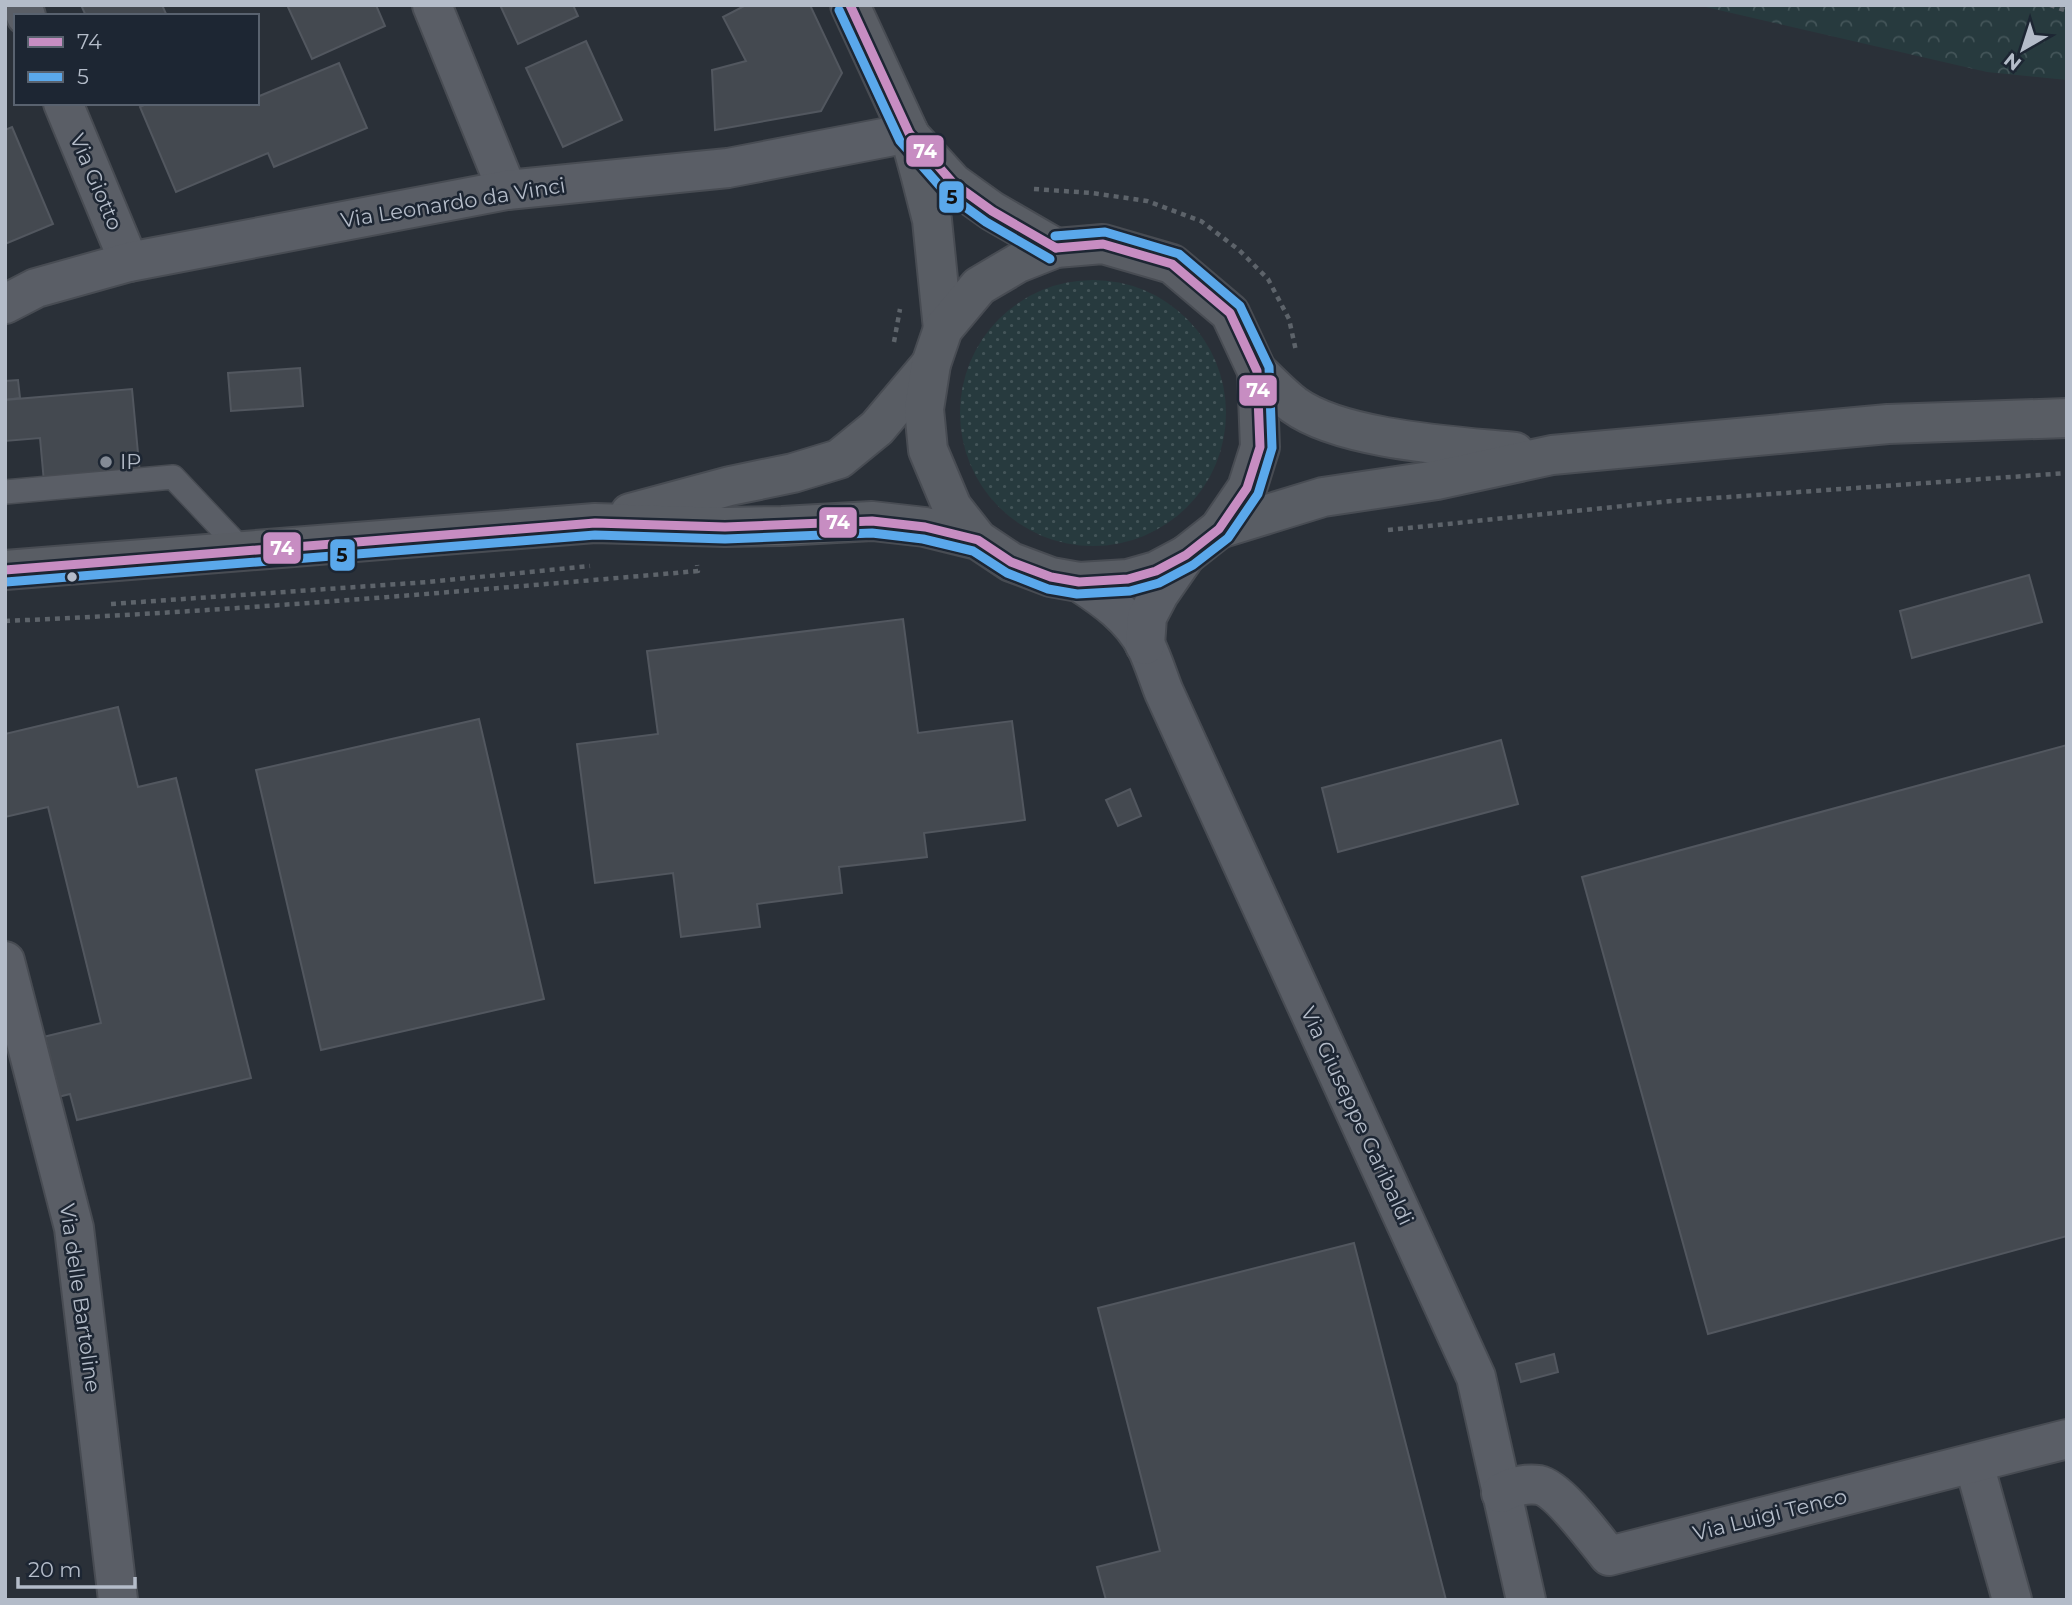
<svg xmlns="http://www.w3.org/2000/svg" width="2072" height="1605" font-family="Montserrat,sans-serif">
  <defs>
    <pattern id="grass-dots" width="8" height="8" patternUnits="userSpaceOnUse" patternTransform="scale(1.75)"><rect width="8" height="8" fill="#273a3e"/><path d="M2 2h.1M6 6h.1" fill="none" stroke="#445559" stroke-width="1.8" stroke-linecap="round"/></pattern>
    <pattern id="forest-crowns" width="20" height="18" patternUnits="userSpaceOnUse" patternTransform="scale(1.75)"><rect width="20" height="18" fill="#273a3e"/><path d="M2 6a3 3 0 1 1 6 0M12 15a3 3 0 1 1 6 0" fill="none" stroke="#445559"/></pattern>
  </defs>
  <rect width="100%" height="100%" fill="#2a3038"/>
  <!-- grass -->
  <circle fill="url(#grass-dots)" cx="1093" cy="413" r="133"/>
  <!-- forest -->
  <path fill="url(#forest-crowns)" d="M1697,5H2067V80L1987,72Z"/>
  <!-- building -->
  <g fill="#444950" stroke="#52575f" stroke-width="2">
    <path d="M81,5H162L167,16H86Z"/>
    <path d="M287,5H376L385,26L312,59Z"/>
    <path d="M500,5H573L578,16L518,44Z"/>
    <path d="M746,5H810L842,73L821,111L715,130L712,70L746,61L723,17Z"/>
    <path d="M586,41L622,120L563,147L526,68Z"/>
    <path d="M339,63L367,128L274,167L268,153L176,192L140,107L148,103H257V97Z"/>
    <path d="M12,127L53,224L5,244V130Z"/>
    <path d="M300,368L303,406L231,411L228,373Z"/>
    <path d="M18,380L20,398L5,400V381Z"/>
    <path d="M132,389L141,485L45,493L40,438L5,441V400Z"/>
    <path d="M2029,575L2042,622L1912,658L1900,611Z"/>
    <path d="M903,619L918,733L1012,721L1025,820L924,833L927,857L839,867L842,893L757,904L760,927L681,937L673,873L595,883L577,744L658,734L647,651Z"/>
    <path d="M118,707L138,787L176,778L251,1078L77,1120L70,1094L54,1098L39,1038L101,1023L48,807L5,817V734Z"/>
    <path d="M479,719L544,999L321,1050L256,770Z"/>
    <path d="M1501,740L1518,804L1338,852L1322,788Z"/>
    <path d="M2067,745V1236L1708,1334L1582,877Z"/>
    <path d="M1130,789L1141,816L1118,826L1106,800Z"/>
    <path d="M1354,1243L1446,1600H1106L1097,1567L1160,1551L1098,1308Z"/>
    <path d="M1554,1354L1558,1372L1521,1382L1516,1364Z"/>
  </g>
  <g fill="none" stroke-linecap="round" stroke-linejoin="round">
    <!-- lane casing -->
    <g stroke="#484c53" stroke-width="26">
      <path id="lane" d="M5,492L173,477L243,551"/>
    </g>
    <!-- street casing -->
    <g stroke="#484c53" stroke-width="42">
      <g id="street">
        <path d="M22,5L26,16"/>
        <path d="M432,5L507,190"/>
        <path d="M63,103L129,262"/>
        <path d="M5,304L36,288L129,262L507,190L728,168L909,133"/>
        <path d="M1079,582C1105,599 1131,617 1146,646C1153,660 1158,677 1164,692L1476,1377L1526,1600"/>
        <path d="M1145,645L1147,617L1159,594L1186,555"/>
        <path d="M5,961L74,1228L118,1600"/>
        <path d="M1974,1464L2012,1600"/>
        <path d="M1501,1493C1512,1487 1526,1483 1539,1485C1559,1489 1595,1539 1609,1556L2067,1439"/>
      </g>
    </g>
    <!-- secondary casing -->
    <g stroke="#484c53" stroke-width="42">
      <g id="secondary">
        <path d="M850,5L909,133L921,177L932,220L943,329"/>
        <path d="M914,140L953,183L992,211L1056,248"/>
        <path d="M1257,371C1269,382 1281,395 1294,405C1342,440 1455,446 1515,452"/>
        <path d="M630,513L730,486L793,473L839,459L877,428L931,364"/>
        <path d="M1219,529L1323,497L1437,480L1552,455L1888,424L2067,418"/>
        <path d="M5,570L595,523L725,527L782,526L872,521L925,527L978,540L1011,562L1051,577L1079,582L1128,579L1156,571L1186,555L1219,529L1247,488L1260,447L1257,371L1230,313L1172,264L1103,244L1056,248L1018,263L979,286L943,329L931,364L924,409L928,450L952,507L978,540"/>
      </g>
    </g>
    <!-- path -->
    <g stroke="#5d636a" stroke-width="4.5" stroke-dasharray="5 5" stroke-linecap="butt">
      <path d="M2050,5L2067,11"/>
      <path d="M1034,189L1092,193L1147,201L1201,221L1239,250L1268,279L1289,319L1296,351"/>
      <path d="M894,342L900,309"/>
      <path d="M1388,530L1672,501L2067,473"/>
      <path d="M111,604L428,582L590,566"/>
      <path d="M5,621C237,611 467,591 698,571L697,565"/>
    </g>
    <!-- lane -->
    <use href="#lane" stroke="#5a5e66" stroke-width="23"/>
    <!-- street -->
    <use href="#street" stroke="#5a5e66" stroke-width="38"/>
    <!-- secondary -->
    <use href="#secondary" stroke="#595d64" stroke-width="38"/>
    <!-- bus-1 casing -->
    <g stroke="#1d2633" stroke-width="14">
      <g id="bus-1">
        <path d="M850,5L909,133L953,183L992,211L1056,248"/>
        <path d="M5,570L595,523L725,527L872,521L925,527L978,540L1011,562L1051,577L1079,582L1128,579L1156,571L1186,555L1219,529L1247,488L1260,447L1257,371L1230,313L1172,264L1103,244L1056,248"/>
      </g>
    </g>
    <!-- bus-2 casing -->
    <g stroke="#1d2633" stroke-width="14">
      <g id="bus-2">
        <path d="M839,10L900,141L946,193L986,222L1050,259"/>
        <path d="M6,582L595,535L725,539L872,533L923,539L973,551L1007,573L1048,589L1077,594L1130,591L1159,583L1193,565L1228,538L1258,494L1272,448L1269,367L1240,306L1179,254L1105,232L1055,236"/>
      </g>
    </g>
    <!-- bus-1 -->
    <use href="#bus-1" stroke="#c78dc2" stroke-width="9"/>
    <!-- bus-2 -->
    <use href="#bus-2" stroke="#5aa8eb" stroke-width="9"/>
  </g>
  <!-- markers -->
  <circle fill="#848b96" stroke="#1d2633" stroke-width="2.5" cx="106" cy="462" r="7"/>
  <circle fill="#b4bcc9" stroke="#1d2633" stroke-width="2.5" cx="72" cy="577" r="6"/>
  <g text-anchor="middle" stroke-width="5" stroke-linejoin="round" paint-order="stroke">
    <!-- street labels -->
    <g font-size="21" fill="#b4bcc9" stroke="#1d2633">
      <text transform="translate(96 182) rotate(67)" y="7">Via Giotto</text>
      <text transform="translate(453 203) rotate(-9)" y="7">Via Leonardo da Vinci</text>
      <text transform="translate(1357 1116) rotate(65)" y="7">Via Giuseppe Garibaldi</text>
      <text transform="translate(80 1298) rotate(82)" y="7">Via delle Bartoline</text>
      <text transform="translate(1770 1515) rotate(-14)" y="7">Via Luigi Tenco</text>
    </g>
    <!-- poi labels -->
    <g font-size="21" fill="#b4bcc9" stroke="#1d2633" text-anchor="start">
      <text x="120" y="469">IP</text>
    </g>
  </g>
  <g stroke="#1d2633" stroke-width="2.5">
    <rect x="905" y="134" width="40" height="34" rx="7" fill="#c78dc2"/>
    <rect x="938" y="180" width="27" height="34" rx="7" fill="#5aa8eb"/>
    <rect x="1238" y="374" width="40" height="33" rx="7" fill="#c78dc2"/>
    <rect x="818" y="506" width="40" height="33" rx="7" fill="#c78dc2"/>
    <rect x="262" y="531" width="40" height="34" rx="7" fill="#c78dc2"/>
    <rect x="329" y="538" width="27" height="34" rx="7" fill="#5aa8eb"/>
  </g>
  <g font-size="19" text-anchor="middle" font-weight="bold" fill="#fff">
    <text x="925" y="158">74</text>
    <text x="1258" y="397">74</text>
    <text x="838" y="529">74</text>
    <text x="282" y="555">74</text>
  </g>
  <g font-size="19" text-anchor="middle" font-weight="bold" fill="#111">
    <text x="952" y="204">5</text>
    <text x="342" y="562">5</text>
  </g>
  <!-- border -->
  <rect width="2072" height="1605" fill="none" stroke="#b4bcc9" stroke-width="14"/>
  <!-- legend -->
  <rect x="14" y="14" width="245" height="91" fill="#1d2633" stroke="#59626f" stroke-width="2"/>
  <rect x="28" y="37" width="35" height="10" fill="#c78dc2" stroke="#59626f" stroke-width="2"/>
  <text x="77" y="49" font-size="21" fill="#b4bcc9">74</text>
  <rect x="28" y="72" width="35" height="10" fill="#5aa8eb" stroke="#59626f" stroke-width="2"/>
  <text x="77" y="84" font-size="21" fill="#b4bcc9">5</text>
  <!-- north arrow -->
  <g transform="translate(2023 49) rotate(219)" stroke="#1d2633" stroke-width="5" paint-order="stroke">
  <path d="M0-5L12 26L0 18L-12 26Z" fill="#b4bcc9"/>
  <text y="-10" font-size="19" font-weight="bold" text-anchor="middle" fill="#b4bcc9">N</text>
  </g>
  <!-- scale -->
  <path d="M18 1577v10h117v-10" fill="none" stroke="#b4bcc9" stroke-width="3.5"/>
  <text x="28" y="1577" font-size="21" fill="#b4bcc9" stroke="#1d2633" stroke-width="5" paint-order="stroke">20 m</text>
</svg>
